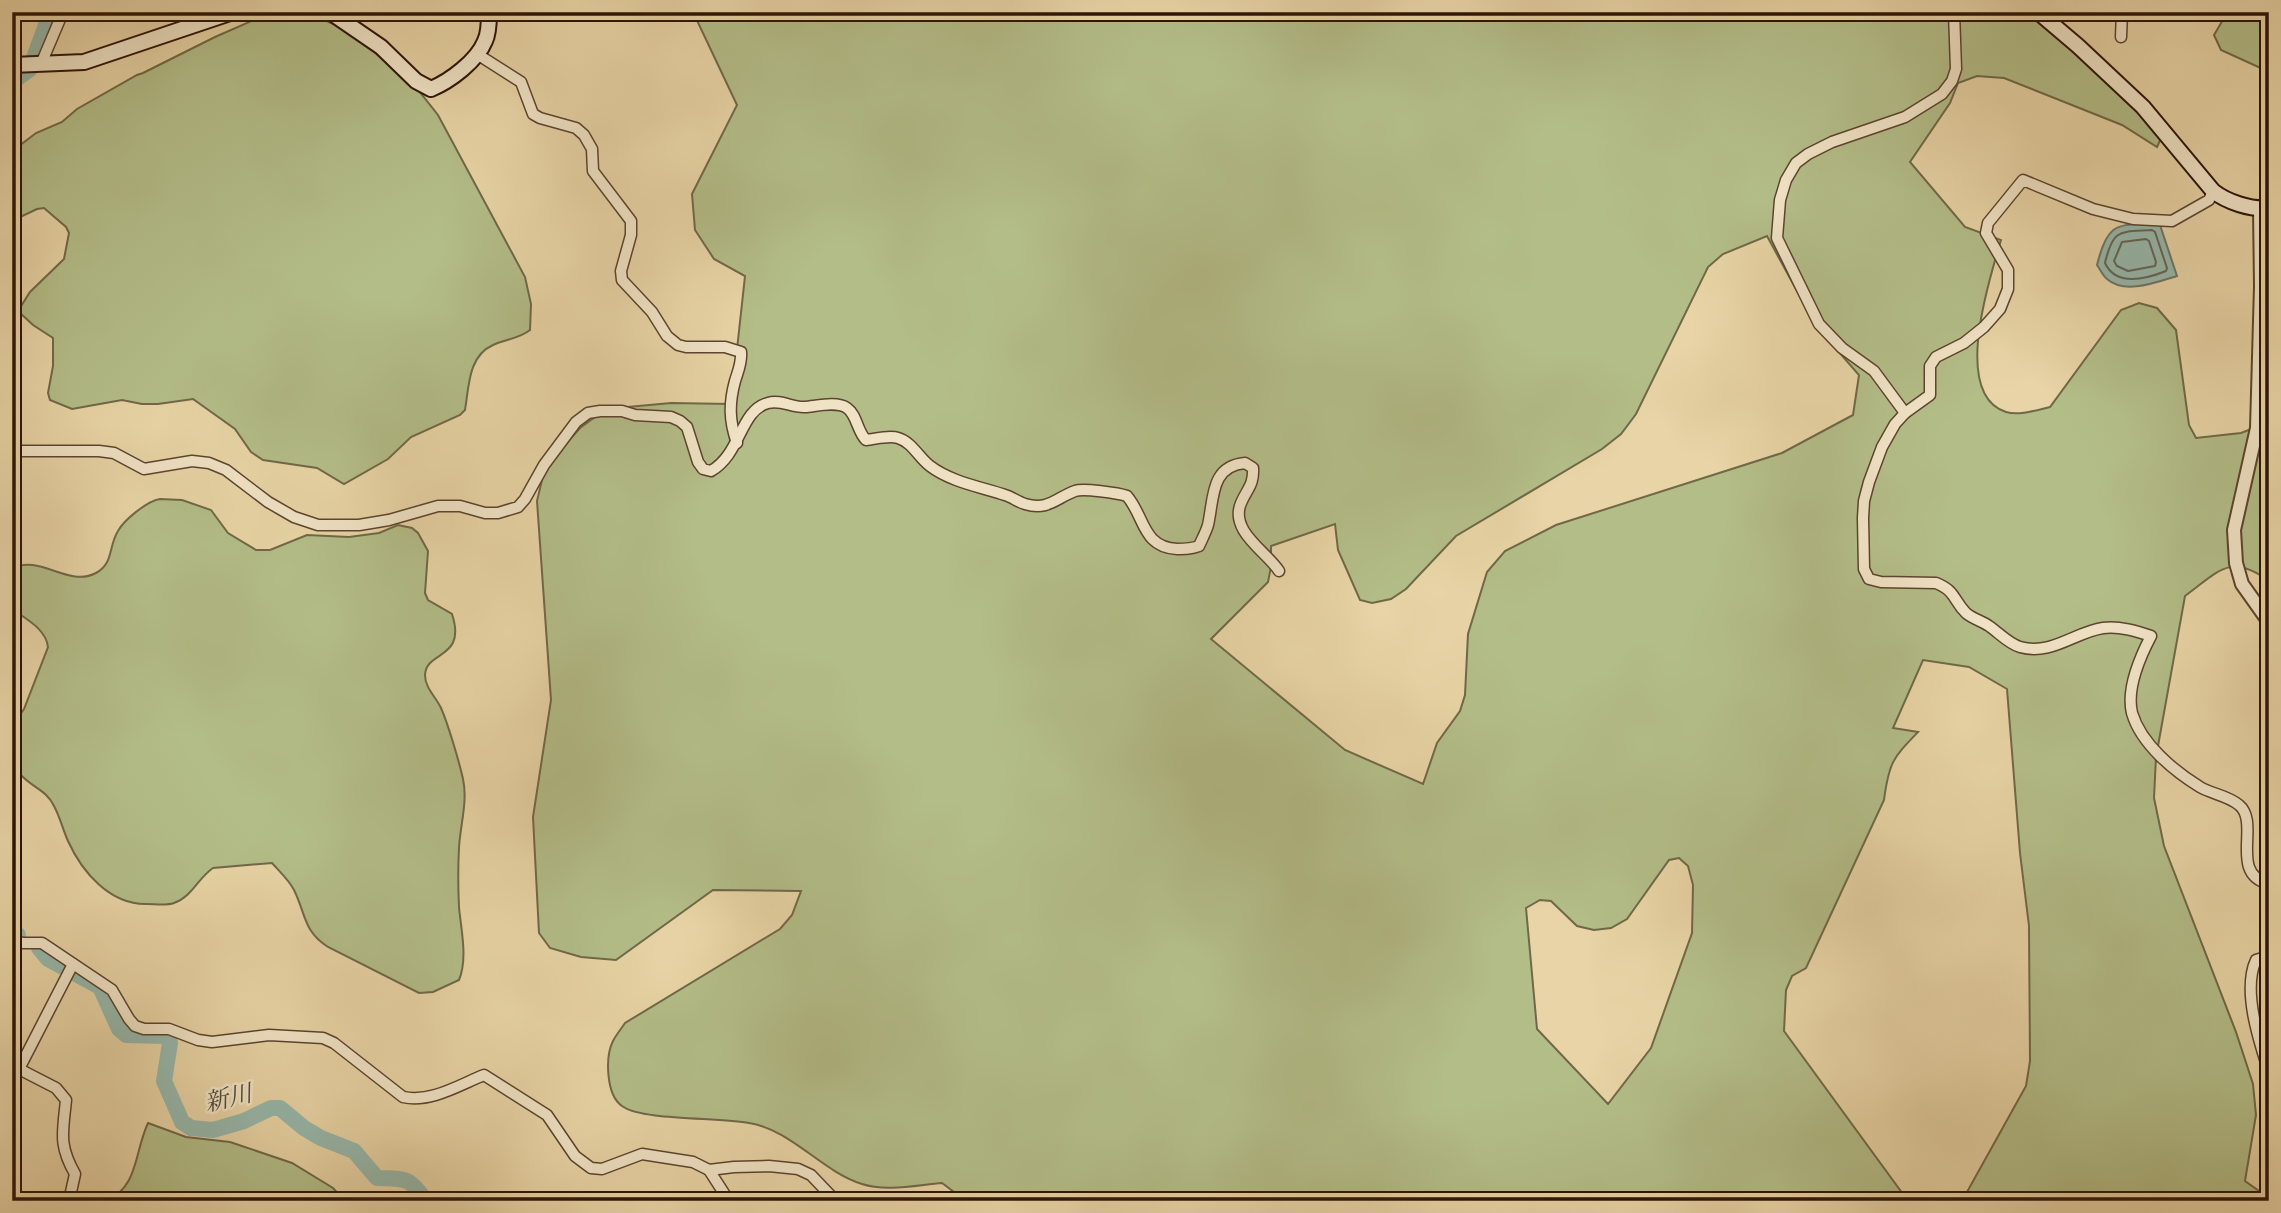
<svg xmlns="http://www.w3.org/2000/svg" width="2281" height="1213" font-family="Cardo,'Noto Serif JP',serif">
  <rect width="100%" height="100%" fill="#e8d4a6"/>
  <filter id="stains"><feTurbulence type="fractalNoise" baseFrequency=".00286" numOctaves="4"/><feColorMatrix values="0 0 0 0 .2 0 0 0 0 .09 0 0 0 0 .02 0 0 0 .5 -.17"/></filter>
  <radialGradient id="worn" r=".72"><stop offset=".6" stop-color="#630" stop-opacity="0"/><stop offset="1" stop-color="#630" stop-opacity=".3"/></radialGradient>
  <!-- green -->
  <g fill="#b3bd88" stroke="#706847" stroke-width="2" fill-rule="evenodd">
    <path d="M272,12H307L349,31L415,86L438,115L525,277L531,304L530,330C519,339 505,339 493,345C468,356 469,387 465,410L460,415L411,437L388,459L344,484L317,468L263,460L251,452L235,429L193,399L158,404H142L122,400L72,409L50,400L48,393L53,366V338L33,325L18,311L30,292L64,259L69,233L66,227L44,208L37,209L12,221V154L19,146L36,133L62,122L77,109L137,75L143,73L215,37Z"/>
    <path d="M693,12H2032L2096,68L2162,136L2157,147L2122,125L2004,78L1977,76L1958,83L1950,103L1910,162L1965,227L2001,240C1990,278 1951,394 2006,412C2019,416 2037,410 2050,407L2121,310L2139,303L2157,308L2176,330L2189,425L2196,438L2241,433L2269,422V581C2230,552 2218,572 2185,596L2156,757L2154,798L2164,846L2236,1032L2253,1084L2256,1115L2245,1181L2269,1198V1201H1962L2026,1086L2030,1061L2029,926L2020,853L2007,689L1969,667L1923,660L1893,728L1918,732C1893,758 1889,762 1884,800L1806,968L1792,976L1786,990L1784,1031L1908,1201H966L942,1183C917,1185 886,1192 862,1184C821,1171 792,1130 749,1123C720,1117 642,1121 622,1106C606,1095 605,1057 613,1041C616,1035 621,1029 625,1023L780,929L792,915L801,891L713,890L616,960L581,957L550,948L539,933L533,817L551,700L537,501L545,467L580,428L606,409L671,403L731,404L745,276L714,259L695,230L692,194L737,105ZM1767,236L1816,326L1859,375L1853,415L1782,453L1556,525L1505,551L1487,572L1468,634L1465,695L1460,711L1437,743L1423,784L1345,750L1211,639L1268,582L1271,567V546L1335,524L1338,550L1360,600L1372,603L1391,599L1406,589L1456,536L1602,449L1621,434L1636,414L1708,267L1723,254ZM1679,858L1688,866L1693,885L1692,933L1651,1048L1608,1104L1537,1029L1526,908L1540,900L1551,901L1577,926L1594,930L1611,928L1627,919L1669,860Z"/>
    <path d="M2219,12H2269L2267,71L2221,50L2214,35L2224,18Z"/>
    <path d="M160,499L182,500L211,510L228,533L256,550H270L307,535L349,537L379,533L398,525L412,528L418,533L428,551L425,593L428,600L452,614C467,660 426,650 425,675C425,688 436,697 441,708C448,724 459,761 463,779C468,801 460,826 459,848C458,867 458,887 459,907C461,930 468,958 459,980L433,992L419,993L328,947C303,931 306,914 294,890C289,880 279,871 272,863L213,868C198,878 192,897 174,903C166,906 155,904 147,904C110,905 82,872 68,841C63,830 60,817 54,806C47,791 34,788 23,777C9,765 12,738 12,721L16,720L24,709L48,647C46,629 26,619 12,609V569C39,553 68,588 96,573C114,563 108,547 118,531C124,520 147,501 160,499Z"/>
    <path d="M148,1123L186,1137L230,1142L292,1163L333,1188L345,1201H107C139,1185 134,1153 148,1123Z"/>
  </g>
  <!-- water -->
  <path fill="#97b8ab" stroke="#6d7669" stroke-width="2" d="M2159,222L2177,276C2157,282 2125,295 2107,279C2103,276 2100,269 2097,265C2108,220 2117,226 2159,222Z"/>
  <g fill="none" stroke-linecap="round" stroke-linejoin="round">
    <!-- shore -->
    <g stroke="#626658" stroke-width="2">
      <path d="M2152,230L2155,232L2167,268L2166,271C2146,279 2116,287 2105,263C2113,228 2120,232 2152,230Z"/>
      <path d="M2146,239L2149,241L2156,262L2155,266L2128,271L2117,266L2114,261L2122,242Z"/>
    </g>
    <!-- river -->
    <g stroke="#97b8ab" stroke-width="16">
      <path d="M12,82L30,69L46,25V12"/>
      <path d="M12,932L18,935"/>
      <path d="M39,948L48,959L100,987L119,1029L126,1035L166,1036L170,1043L164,1081L182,1122L191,1128L213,1130L244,1121L271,1108H280L304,1128L321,1138L354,1151L377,1178C406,1179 408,1176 426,1201"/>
    </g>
    <!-- minor casing -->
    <g stroke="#5c442e" stroke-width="13">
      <g id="minor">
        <path d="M2121,37L2122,12"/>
        <path d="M477,54L521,82L533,114L540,118L576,128L584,135L592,149L593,171L631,221V235L621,271L622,280L652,312L667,336L678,345L686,347H725L741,352C742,363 738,371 735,381C729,403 729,421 737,443"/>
        <path d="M41,64L63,12"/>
        <path d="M2213,191L2209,200L2172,221L2133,219L2093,209L2023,180L1988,223L1986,233L2008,270V289L2000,309L1984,327L1964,343L1936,357L1930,366V395L1905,413L1895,424L1882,447L1869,482L1864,501L1863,518L1864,569L1869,579L1881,582L1936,583C1956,591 1953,600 1966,613C1973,619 1982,621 1989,626C1999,633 2009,644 2020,647C2051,656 2075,632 2103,628C2120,626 2136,631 2151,636C2140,657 2126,688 2132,713C2141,744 2174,771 2200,787C2212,794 2229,796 2239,805C2261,823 2228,874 2269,884"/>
        <path d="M1905,413L1874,371L1842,348L1819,324L1777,238L1780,200L1786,180L1796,163L1808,154L1832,142L1905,117L1942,94L1952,81L1956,69L1954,12"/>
        <path d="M12,451H99L114,453L144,469L192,461L209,463L226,470L268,502L294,517L318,525H359L389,520L438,506H460L485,513H498L518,507L525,499L544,465L576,422L588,413L600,411H622L635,415L671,417L680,421L687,427L698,462L703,469L711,471C741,454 740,410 768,403C781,399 792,408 805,407C817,406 837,401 847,408C857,415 857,431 866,440C876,439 889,435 898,438C912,442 919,458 930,466C951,482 981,487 1005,495C1012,497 1018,502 1025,504C1048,511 1056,498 1075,491C1083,488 1118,493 1127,496C1145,517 1142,547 1177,549C1186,549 1191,549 1199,546C1202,539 1206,532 1208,525C1214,499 1210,466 1245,463L1253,468C1254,485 1247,489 1241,503C1229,531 1267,552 1279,571"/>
        <path d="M12,938L22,943H42L112,990L129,1019L135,1026L144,1029H169L198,1040L212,1042L269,1035L323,1038L334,1043L403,1097C431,1103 459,1085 484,1075L547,1115L575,1156L591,1168L602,1169L642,1154L693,1162L709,1170L734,1167L769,1166L798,1169L811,1175L831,1196L832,1201"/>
        <path d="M2269,956L2256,960C2242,990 2259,1041 2269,1072"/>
        <path d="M709,1170L729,1201"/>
        <path d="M69,1201L75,1174C58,1144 63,1132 66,1100L56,1088L19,1069L73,964"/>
      </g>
    </g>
    <!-- tertiary casing -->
    <g stroke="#5c442e" stroke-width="16">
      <path id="tertiary" d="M2260,209L2261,286L2257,428L2234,530L2236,563L2242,584L2269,622"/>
    </g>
    <!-- secondary casing -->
    <g stroke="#2d1406" stroke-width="18">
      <g id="secondary">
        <path d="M330,12L381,47L416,81L431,89C450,81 477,61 485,41C489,33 489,21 489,12"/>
        <path d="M2038,12L2078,46L2143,107L2213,191C2227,202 2251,210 2269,208"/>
        <path d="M12,65L84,62L233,12"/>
      </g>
    </g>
    <!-- minor -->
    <use href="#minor" stroke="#f0e3c5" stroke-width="10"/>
    <!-- tertiary -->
    <use href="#tertiary" stroke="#f0e3c5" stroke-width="12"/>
    <!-- secondary -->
    <use href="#secondary" stroke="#f0e3c5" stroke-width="14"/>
  </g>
  <g text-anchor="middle" stroke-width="5" stroke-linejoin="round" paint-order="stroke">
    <!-- water labels -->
    <g font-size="24" font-style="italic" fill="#524d40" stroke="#f0e3c5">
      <text transform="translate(228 1098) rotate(-13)" y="8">新川</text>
    </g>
  </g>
  <!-- margin -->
  <rect width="2281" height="1213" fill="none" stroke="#e8d4a6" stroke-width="42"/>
  <rect x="14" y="14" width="2253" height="1185" fill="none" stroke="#2d1406" stroke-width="3.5"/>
  <rect x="21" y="21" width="2239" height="1171" fill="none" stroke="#2d1406" stroke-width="2"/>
  <rect width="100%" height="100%" filter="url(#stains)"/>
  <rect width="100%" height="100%" fill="url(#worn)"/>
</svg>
